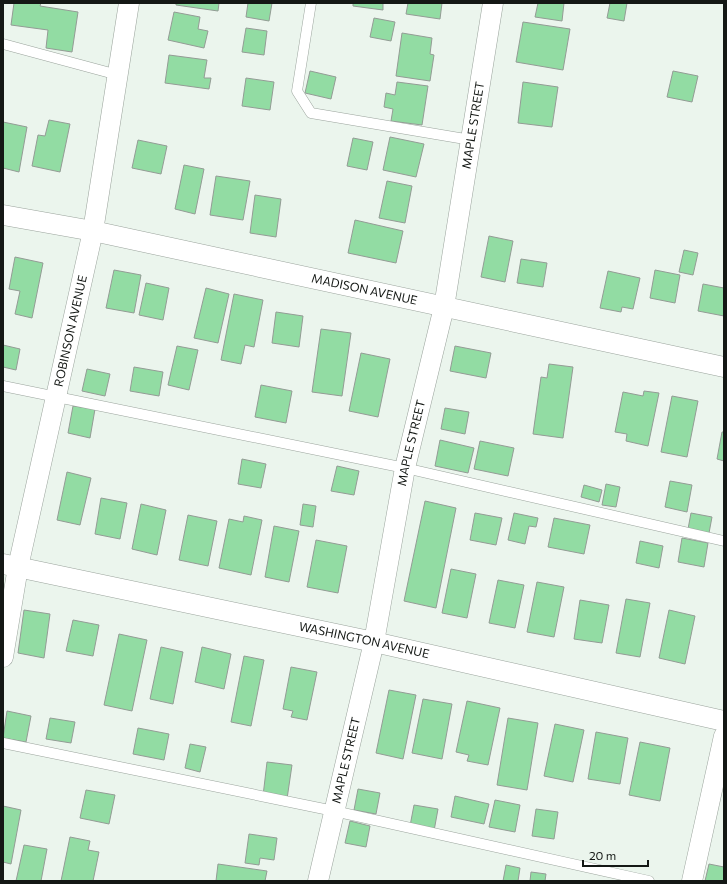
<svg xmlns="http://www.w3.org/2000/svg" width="727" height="884" font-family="Commissioner,sans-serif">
  <rect width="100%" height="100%" fill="#ebf5ed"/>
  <!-- building -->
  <g fill="#92dca3" stroke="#939c95">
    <path d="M14,3H41L40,6L78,12L72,52L46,48L48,30L11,25Z"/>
    <path d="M176,3H219L218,11L176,5Z"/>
    <path d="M248,3H272L269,21L246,17Z"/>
    <path d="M353,3H383V10L353,6Z"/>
    <path d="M408,3H442L440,19L406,14Z"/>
    <path d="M538,3H564L562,21L535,17Z"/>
    <path d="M610,3H627L624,21L607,18Z"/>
    <path d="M174,12L200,17L198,29L208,31L204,48L168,40Z"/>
    <path d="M374,18L395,22L391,41L370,37Z"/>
    <path d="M523,22L570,29L563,70L516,62Z"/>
    <path d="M246,28L267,31L264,55L242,52Z"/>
    <path d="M402,33L432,38L430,54L434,55L430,81L396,76Z"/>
    <path d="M169,55L207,60L204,78H211L209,89L165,83Z"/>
    <path d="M310,71L336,77L331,99L305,93Z"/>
    <path d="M673,71L698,76L692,102L667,97Z"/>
    <path d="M246,78L274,82L270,110L242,106Z"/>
    <path d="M397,82L428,86L422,125L391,121L393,109L384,107L386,93L395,95Z"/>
    <path d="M523,82L558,87L552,127L518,123Z"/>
    <path d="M49,120L70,124L60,172L32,166L38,135L45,136Z"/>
    <path d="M3,122L27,127L19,172L3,168Z"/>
    <path d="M390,137L424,144L416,177L383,170Z"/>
    <path d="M353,138L373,142L367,170L347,166Z"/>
    <path d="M138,140L167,146L161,174L132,168Z"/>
    <path d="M184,165L204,169L195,214L175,209Z"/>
    <path d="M216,176L250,181L243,220L210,215Z"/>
    <path d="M387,181L412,186L405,223L379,218Z"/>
    <path d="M255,195L281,199L276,237L250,233Z"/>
    <path d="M355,220L403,231L396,263L348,253Z"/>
    <path d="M489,236L513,241L505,282L481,277Z"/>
    <path d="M684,250L698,253L693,275L679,272Z"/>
    <path d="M15,257L43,263L32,318L15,314L20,291L9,289Z"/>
    <path d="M521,259L547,263L543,287L517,283Z"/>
    <path d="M114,270L141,275L134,313L106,308Z"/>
    <path d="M655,270L680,275L675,303L650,298Z"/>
    <path d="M608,271L640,278L633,309L622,307L621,312L600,308Z"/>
    <path d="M146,283L169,288L163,320L139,315Z"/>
    <path d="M703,284L724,288V316L698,311Z"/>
    <path d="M206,288L229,294L218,343L194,338Z"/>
    <path d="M234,294L263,300L254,347L245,345L241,364L221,360Z"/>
    <path d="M276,312L303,316L299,347L272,343Z"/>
    <path d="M321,329L351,333L342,396L312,392Z"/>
    <path d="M3,345L20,349L16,370L3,367Z"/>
    <path d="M177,346L198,350L189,390L168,385Z"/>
    <path d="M455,346L491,353L486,378L450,371Z"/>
    <path d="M361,353L390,359L378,417L349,411Z"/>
    <path d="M549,364L573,367L563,438L533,434L541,377L547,378Z"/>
    <path d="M134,367L163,372L159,396L130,391Z"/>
    <path d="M87,369L110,374L105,396L82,391Z"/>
    <path d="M261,385L292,391L286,423L255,417Z"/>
    <path d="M644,391L659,393L648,446L626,441L627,434L615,432L623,392L643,396Z"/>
    <path d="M672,396L698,401L687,457L661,452Z"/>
    <path d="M73,406L95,409L90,438L68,433Z"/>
    <path d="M445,408L469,412L465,434L441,429Z"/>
    <path d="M722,432H724V461L717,459Z"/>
    <path d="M440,440L474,448L468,473L435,466Z"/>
    <path d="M480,441L514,448L508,476L474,469Z"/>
    <path d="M242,459L266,464L261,488L238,484Z"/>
    <path d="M337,466L359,471L354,495L331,491Z"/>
    <path d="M67,472L91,478L80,525L57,520Z"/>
    <path d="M670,481L692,485L687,512L665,507Z"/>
    <path d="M606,484L620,487L616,507L602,505Z"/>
    <path d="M584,485L602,490L599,502L581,497Z"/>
    <path d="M101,498L127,503L120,539L95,534Z"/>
    <path d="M425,501L456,508L436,608L404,601Z"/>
    <path d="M141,504L166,510L157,555L132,549Z"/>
    <path d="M303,504L316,506L313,527L300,525Z"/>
    <path d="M475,513L502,518L496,545L470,540Z"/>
    <path d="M514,513L538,518L536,527L529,526L525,544L508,540Z"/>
    <path d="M691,513L712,517L709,533L688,529Z"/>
    <path d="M188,515L217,521L208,566L179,560Z"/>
    <path d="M244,516L262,520L251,575L219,568L229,519L243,522Z"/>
    <path d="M554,518L590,525L584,554L548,547Z"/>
    <path d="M274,526L299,531L289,582L265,577Z"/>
    <path d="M682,538L708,543L704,567L678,562Z"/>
    <path d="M316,540L347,546L338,593L307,587Z"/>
    <path d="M640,541L663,546L659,568L636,563Z"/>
    <path d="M451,569L476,574L467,618L442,613Z"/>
    <path d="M498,580L524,585L515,628L489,623Z"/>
    <path d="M537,582L564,587L554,637L527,632Z"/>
    <path d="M626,599L650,603L640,657L616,653Z"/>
    <path d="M580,600L609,605L602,643L574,639Z"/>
    <path d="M24,610L50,614L44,658L18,653Z"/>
    <path d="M669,610L695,616L685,664L659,658Z"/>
    <path d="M73,620L99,625L93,656L66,651Z"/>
    <path d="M119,634L147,640L132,711L104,705Z"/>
    <path d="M161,647L183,652L173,704L150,699Z"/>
    <path d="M202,647L231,654L224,689L195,682Z"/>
    <path d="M244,656L264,660L251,726L231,722Z"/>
    <path d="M291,667L317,672L307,720L291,717L293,711L283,709Z"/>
    <path d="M389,690L416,695L403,759L376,753Z"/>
    <path d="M423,699L452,704L442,759L412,753Z"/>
    <path d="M467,701L500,708L488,765L467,761L469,755L456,752Z"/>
    <path d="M7,711L31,716L26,742L3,738Z"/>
    <path d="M50,718L75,722L71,743L46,739Z"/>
    <path d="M508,718L538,723L527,790L497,785Z"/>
    <path d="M555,724L584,730L573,782L544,776Z"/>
    <path d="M138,728L169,734L164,760L133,754Z"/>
    <path d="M596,732L628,738L620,784L588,779Z"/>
    <path d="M640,742L670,748L660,801L629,795Z"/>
    <path d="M190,744L206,747L200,772L185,768Z"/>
    <path d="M267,762L292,765L287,799L263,796Z"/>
    <path d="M358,789L380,793L376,814L354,810Z"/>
    <path d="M86,790L115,795L109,824L80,818Z"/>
    <path d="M455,796L489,804L484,824L451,817Z"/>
    <path d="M495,800L520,805L515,832L489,827Z"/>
    <path d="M414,805L438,809L434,831L410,826Z"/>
    <path d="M3,806L21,810L11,864L3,862Z"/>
    <path d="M536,809L558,812L554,839L532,836Z"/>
    <path d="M350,821L370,826L366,847L345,843Z"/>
    <path d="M249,834L277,838L274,860L260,858L259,865L245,863Z"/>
    <path d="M70,837L90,841L88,850L99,852L93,881H61Z"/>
    <path d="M24,845L47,849L41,881H16Z"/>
    <path d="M218,864L267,871L265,881H216Z"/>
    <path d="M709,864L724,867V881H705Z"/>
    <path d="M506,865L520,868L518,881H503Z"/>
    <path d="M531,872L546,874L545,881H530Z"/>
  </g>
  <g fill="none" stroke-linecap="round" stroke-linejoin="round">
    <!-- service casing -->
    <g stroke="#9ba49d" stroke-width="11">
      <g id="service">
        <path d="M311,3L297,91L311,113L471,140"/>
        <path d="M3,44L118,75"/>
        <path d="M3,386L405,468L724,541"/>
        <path d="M3,743L334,811L649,881"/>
      </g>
    </g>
    <!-- minor casing -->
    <g stroke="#9ba49d" stroke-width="21">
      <g id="minor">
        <path id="s1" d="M3,215L93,231L724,367"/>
        <path id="s2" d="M3,564L374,642L724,721"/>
        <path id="s3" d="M3,657L18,567L93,231L129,3"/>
        <path id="s4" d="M318,881L374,642L405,468L444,307L493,3"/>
        <path d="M692,881L724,736"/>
      </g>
    </g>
    <!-- service -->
    <use href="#service" stroke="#fff" stroke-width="10"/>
    <!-- minor -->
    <use href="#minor" stroke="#fff" stroke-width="20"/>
  </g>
  <g text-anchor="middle" stroke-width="3" stroke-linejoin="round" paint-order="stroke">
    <!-- street labels -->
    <g font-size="12" fill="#141815" stroke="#ebf5ed">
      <text dy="4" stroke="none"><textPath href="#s4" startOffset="772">MAPLE STREET</textPath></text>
      <text dy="4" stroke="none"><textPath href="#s1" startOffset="369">MADISON AVENUE</textPath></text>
      <text dy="4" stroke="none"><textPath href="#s3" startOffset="333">ROBINSON AVENUE</textPath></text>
      <text dy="4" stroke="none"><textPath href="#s4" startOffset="448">MAPLE STREET</textPath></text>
      <text dy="4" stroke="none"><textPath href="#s2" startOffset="369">WASHINGTON AVENUE</textPath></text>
      <text dy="4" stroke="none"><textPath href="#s4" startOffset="124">MAPLE STREET</textPath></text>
    </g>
  </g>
  <!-- border -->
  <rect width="727" height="884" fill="none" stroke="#141815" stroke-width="8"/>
  <!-- scale -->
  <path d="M583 860v6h65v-6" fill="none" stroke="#141815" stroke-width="2"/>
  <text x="589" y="860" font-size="12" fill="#141815" stroke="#ebf5ed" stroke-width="3" paint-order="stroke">20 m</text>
</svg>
